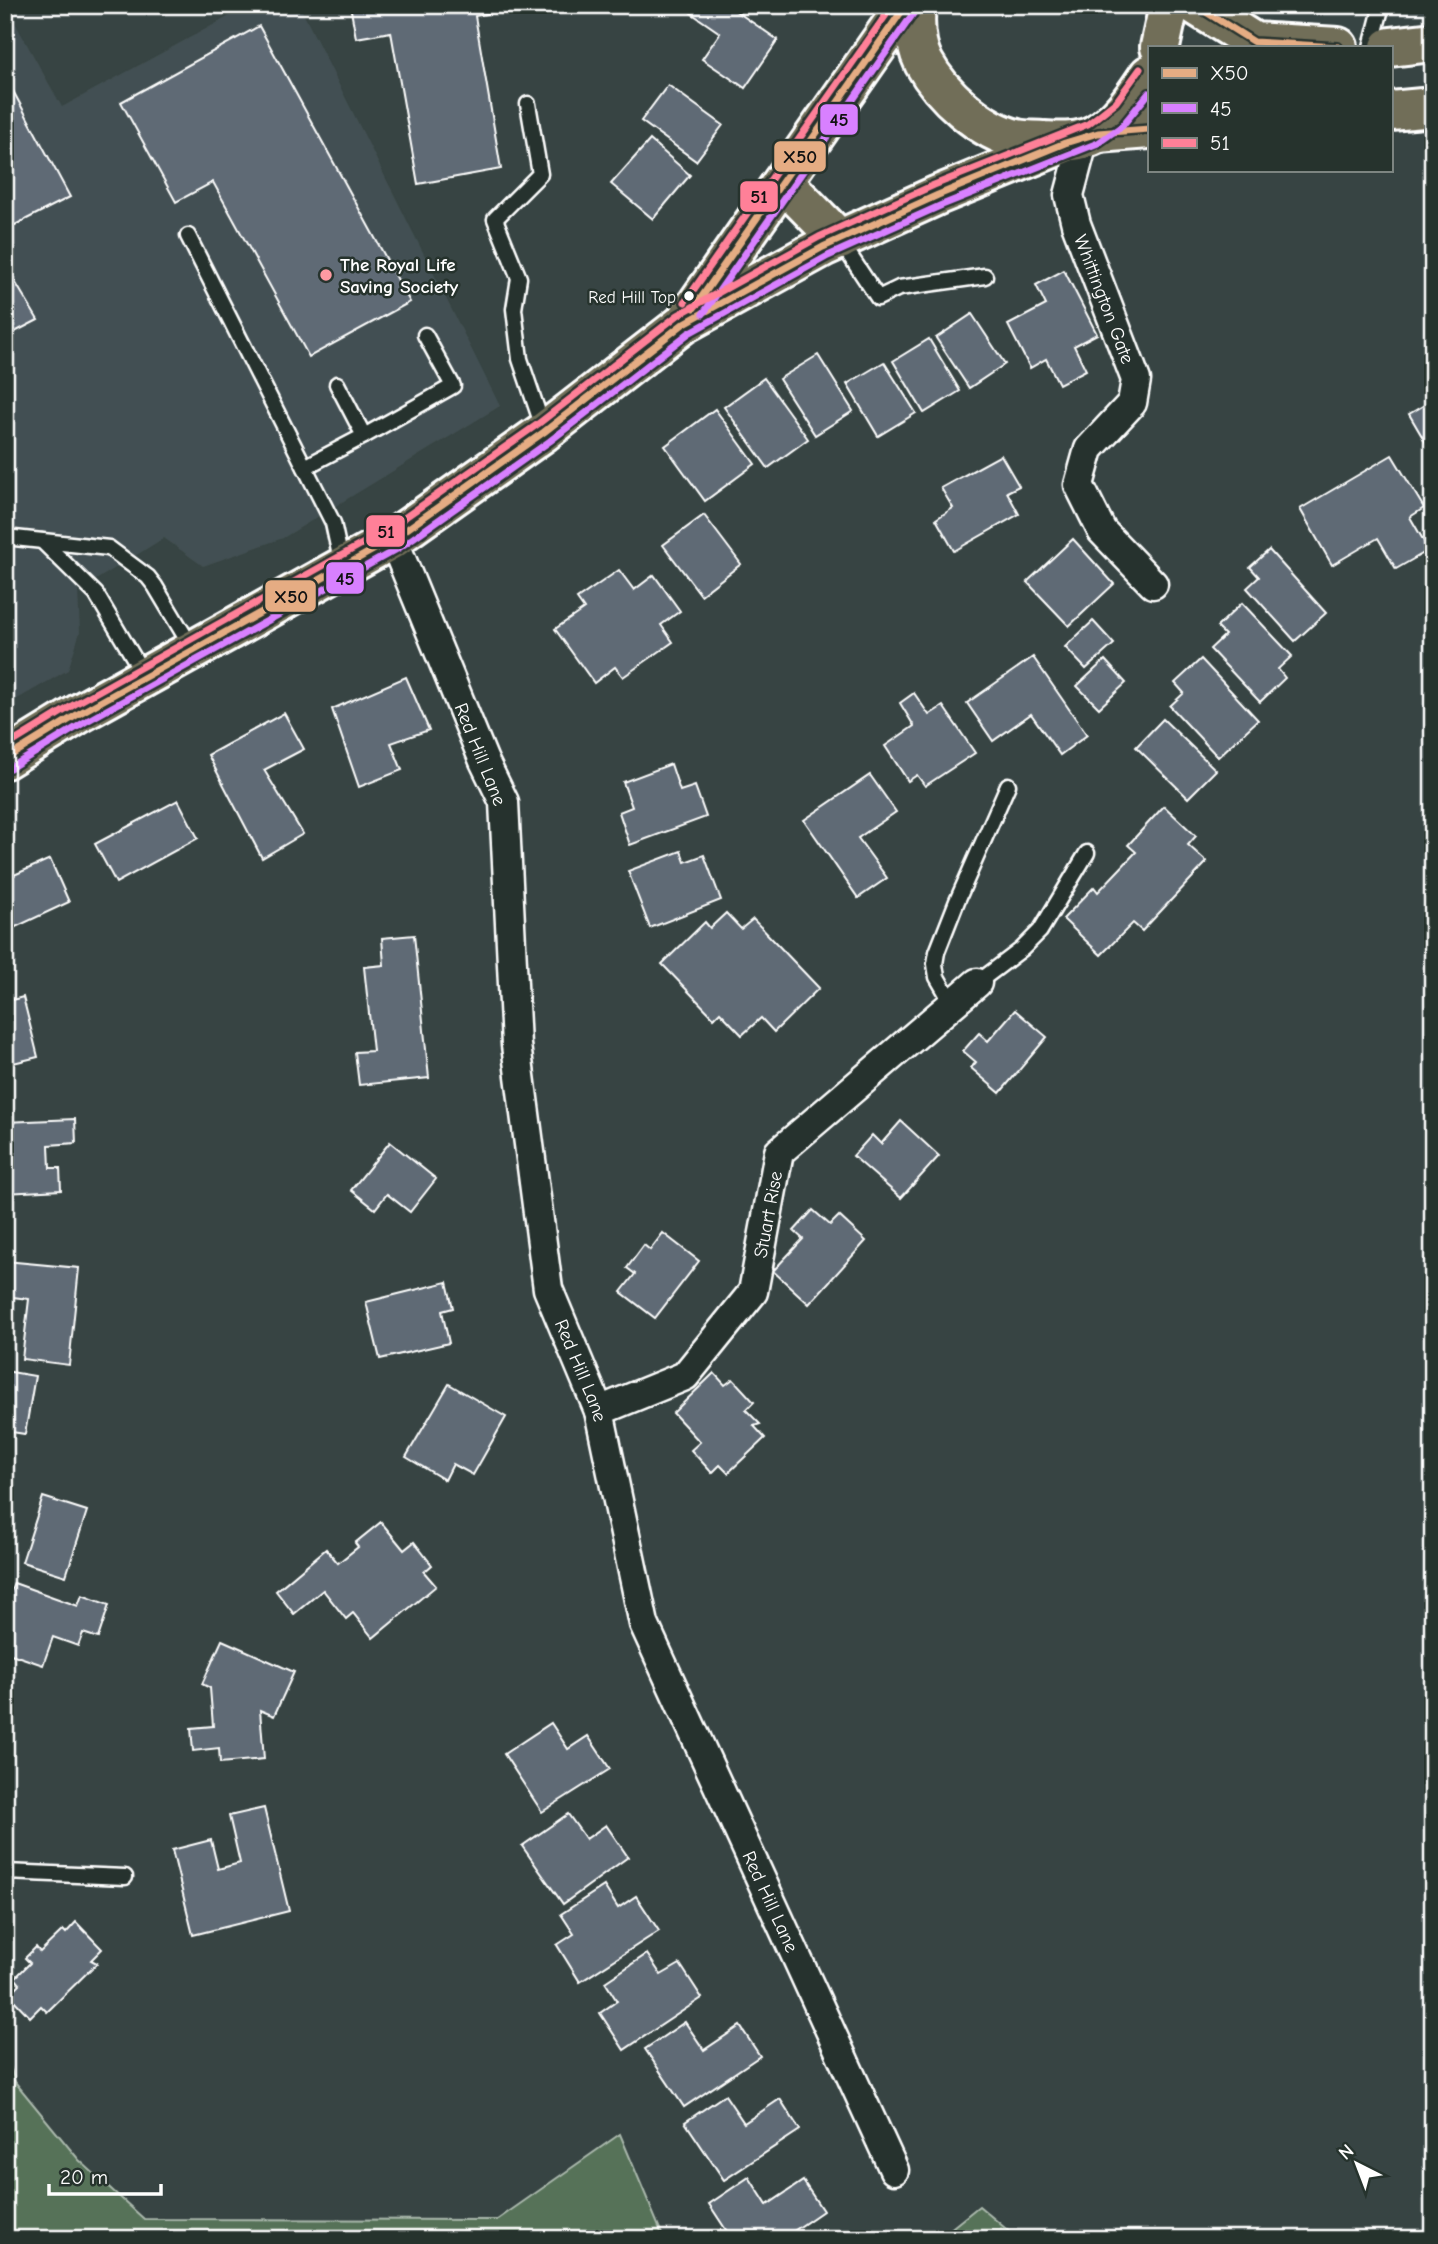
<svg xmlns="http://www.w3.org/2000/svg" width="1438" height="2244" font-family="'Comic Neue',sans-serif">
  <rect width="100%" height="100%" fill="#374443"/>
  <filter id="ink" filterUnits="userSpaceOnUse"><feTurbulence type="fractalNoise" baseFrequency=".0143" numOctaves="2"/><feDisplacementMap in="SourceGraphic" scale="14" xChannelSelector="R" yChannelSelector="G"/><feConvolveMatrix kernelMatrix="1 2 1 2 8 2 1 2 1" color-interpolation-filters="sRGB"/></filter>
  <g filter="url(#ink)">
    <!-- built -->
    <path fill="#435052" d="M5,5L62,107L250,5H299L500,406L283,538L203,566L164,538L78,591L80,632L68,670L5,706Z"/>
    <!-- green -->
    <g fill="#567259" stroke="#aab8ac" stroke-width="2">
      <path d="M5,2049L15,2082L79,2160L144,2219L497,2220L620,2134L664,2239H5Z"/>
      <path d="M979,2206L1018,2239H938Z"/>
    </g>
    <!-- building -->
    <g fill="#5f6b75" stroke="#fff" stroke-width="2">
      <path d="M350,5H535L475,16L501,169L418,184L391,32L356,38Z"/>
      <path d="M696,5H727L778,40L745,88L702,59L720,33L691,13Z"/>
      <path d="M259,26L410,302L309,357L213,182L176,202L121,102Z"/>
      <path d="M5,76L70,197L5,230Z"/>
      <path d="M668,85L723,125L696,161L641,121Z"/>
      <path d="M650,140L690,175L653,219L611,184Z"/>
      <path d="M5,265L38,320L5,337Z"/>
      <path d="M1064,270L1097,334L1074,346L1086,370L1059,384L1046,359L1030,368L1008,325L1046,305L1036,285Z"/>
      <path d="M972,314L1005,364L969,388L936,338Z"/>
      <path d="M929,339L960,391L924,413L893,361Z"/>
      <path d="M818,355L853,411L815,435L779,379Z"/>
      <path d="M884,362L916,413L878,436L847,384Z"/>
      <path d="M764,378L808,439L768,468L724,407Z"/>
      <path d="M1433,400V455L1409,414Z"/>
      <path d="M715,409L755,464L705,501L665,446Z"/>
      <path d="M1001,455L1019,486L1007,492L1019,514L954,551L936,519L953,508L941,488Z"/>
      <path d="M1392,455L1424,508L1410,517L1429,550L1396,569L1378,538L1332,565L1300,509Z"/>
      <path d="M704,515L741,564L701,595L663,545Z"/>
      <path d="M1073,539L1114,584L1069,626L1027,582Z"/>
      <path d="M1269,550L1326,613L1295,641L1247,588L1259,577L1250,567Z"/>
      <path d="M619,570L634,590L654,575L680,611L661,625L673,642L623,677L615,667L594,683L555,629L584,609L577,599Z"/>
      <path d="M1242,603L1292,656L1278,669L1285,678L1260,702L1210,649L1225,635L1217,627Z"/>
      <path d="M1093,621L1114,644L1086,669L1065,647Z"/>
      <path d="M1033,657L1087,735L1060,755L1031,714L993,741L967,703Z"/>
      <path d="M1201,659L1258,720L1218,757L1170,706L1184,693L1175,683Z"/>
      <path d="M1105,660L1126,683L1099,708L1077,686Z"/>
      <path d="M406,677L429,730L391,743L402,770L359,787L332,709Z"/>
      <path d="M914,693L929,715L943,706L975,753L925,786L917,775L908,781L885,746L914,726L900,703Z"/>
      <path d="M284,713L304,749L264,770L303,834L262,858L208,755Z"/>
      <path d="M1163,719L1216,770L1188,798L1136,747Z"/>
      <path d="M671,764L680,791L695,786L706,817L630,845L619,812L632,807L623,782Z"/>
      <path d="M870,775L896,812L858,838L887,878L858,898L804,820Z"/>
      <path d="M178,800L198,838L116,883L95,844Z"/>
      <path d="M1164,806L1196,836L1188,845L1207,862L1142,931L1133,923L1101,955L1063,919L1094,887L1098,892L1136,852L1128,845Z"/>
      <path d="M681,851L685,862L704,855L721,900L650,928L628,871Z"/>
      <path d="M50,859L69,902L5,932V879Z"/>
      <path d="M726,913L741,929L753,919L819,988L774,1032L761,1018L742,1035L720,1012L714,1018L662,964L705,922L710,928Z"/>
      <path d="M414,935L429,1078L359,1085L355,1052L373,1051L364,967L384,965L382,938Z"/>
      <path d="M23,997L38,1057L5,1065V1002Z"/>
      <path d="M1015,1010L1047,1037L1000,1093L971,1068L976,1062L963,1051L979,1033L988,1041Z"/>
      <path d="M75,1119L76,1143L49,1145L50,1168H60L61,1190L5,1193V1122Z"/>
      <path d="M901,1121L939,1156L901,1198L853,1156L872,1135L881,1144Z"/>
      <path d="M390,1142L436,1179L410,1212L387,1194L375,1209L351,1190Z"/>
      <path d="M813,1210L830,1225L839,1216L866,1241L809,1304L773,1271L803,1239L794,1231Z"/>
      <path d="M663,1233L699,1261L655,1318L621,1292L635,1274L627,1268L644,1245L650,1250Z"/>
      <path d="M5,1261L79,1268L69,1365L22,1359L29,1299L5,1296Z"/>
      <path d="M447,1282L453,1308L442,1311L449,1343L380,1359L366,1302Z"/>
      <path d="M5,1371L35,1376L25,1434L5,1431Z"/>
      <path d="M714,1373L725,1385L733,1379L754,1402L746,1410L760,1424L754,1426L765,1438L728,1473L720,1465L712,1473L691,1450L700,1442L673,1413Z"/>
      <path d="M449,1384L506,1417L473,1475L453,1464L445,1480L406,1457Z"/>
      <path d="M43,1497L87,1511L66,1576L22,1562Z"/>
      <path d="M381,1522L404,1550L414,1542L432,1565L424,1572L436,1586L373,1638L353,1613L346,1619L323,1590L294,1614L276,1591L326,1549L338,1563L358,1547L355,1543Z"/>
      <path d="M14,1583L78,1606L82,1595L109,1605L98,1638L83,1633L78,1646L53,1637L43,1665L5,1652V1608Z"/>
      <path d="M222,1640L294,1672L274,1716L260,1710L264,1759L220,1763L219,1748L193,1751L191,1728L213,1726L210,1688L202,1684Z"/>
      <path d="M551,1723L568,1749L588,1736L610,1769L542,1812L504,1754Z"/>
      <path d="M264,1808L289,1911L193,1935L172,1850L211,1840L218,1869L240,1863L229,1816Z"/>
      <path d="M568,1814L586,1839L606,1825L628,1857L563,1904L522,1846Z"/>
      <path d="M604,1886L618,1908L636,1896L659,1931L580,1982L557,1945L574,1934L561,1914Z"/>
      <path d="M76,1922L102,1949L91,1960L97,1963L47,2012L41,2006L30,2017L9,1995L20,1984L15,1978L30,1963L25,1958L36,1947L40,1952L63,1930L66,1933Z"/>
      <path d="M647,1954L661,1975L680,1964L702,1998L624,2050L600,2013L617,2001L605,1982Z"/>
      <path d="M685,2022L704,2050L740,2026L760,2056L684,2107L645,2049Z"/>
      <path d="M725,2095L744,2123L780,2099L800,2130L724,2180L685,2122Z"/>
      <path d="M749,2177L767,2205L803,2181L823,2211L782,2239H732L709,2204Z"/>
    </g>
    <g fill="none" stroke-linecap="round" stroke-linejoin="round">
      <!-- lane casing -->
      <g stroke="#fff" stroke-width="19">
        <g id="lane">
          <path d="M1371,47L1382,5"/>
          <path d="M528,104L540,174L495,219L519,278L514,309L520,359L544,430"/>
          <path d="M188,236L333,523L342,565"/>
          <path d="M841,242L878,298L899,288L985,276"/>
          <path d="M364,436L453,386L425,335"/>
          <path d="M305,467L364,436L337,384"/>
          <path d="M5,537L109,548L148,577L155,586L192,648"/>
          <path d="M42,541L96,594L144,675"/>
          <path d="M977,983L1022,949L1040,931L1087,853"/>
          <path d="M952,1003L937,977L935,964L937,952L957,901L1008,785"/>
          <path d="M5,1872L125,1877"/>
        </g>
      </g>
      <!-- street casing -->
      <g stroke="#fff" stroke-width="33">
        <g id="street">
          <path id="s1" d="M1084,139L1069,195L1076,224L1136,380L1132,403L1089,449L1079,485L1102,531L1153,584"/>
          <path id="s2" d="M393,539L484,761L504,802L516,1045L548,1289L599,1411L644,1624L894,2170"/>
          <path id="s3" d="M599,1411L685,1376L753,1292L779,1152L977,983"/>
        </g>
      </g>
      <!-- primary casing -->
      <g stroke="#fff" stroke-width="44">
        <g id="primary">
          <path d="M916,5C914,24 915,45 924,63C941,94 981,131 1017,139C1025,141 1035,140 1044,141C1062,142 1079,143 1096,134C1119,121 1135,96 1149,75"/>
          <path d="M1195,5L1254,42L1338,47"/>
          <path d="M1160,47L1167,15L1165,5"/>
          <path d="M1390,47L1433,42"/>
          <path d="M1391,111L1433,107"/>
          <path d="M1098,133L1149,129"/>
          <path d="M783,182L840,240"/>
          <path d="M688,317L906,5"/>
          <path d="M5,759L80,713L393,539L544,432L683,324L823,247L938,195L1065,143"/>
        </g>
      </g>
      <!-- lane -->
      <use href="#lane" stroke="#26332d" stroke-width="14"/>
      <!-- street -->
      <use href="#street" stroke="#26332d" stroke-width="28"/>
      <!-- primary -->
      <use href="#primary" stroke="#716e59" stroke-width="38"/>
      <!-- bus-1 casing -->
      <g stroke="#26332d" stroke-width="12">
        <g id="bus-1">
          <path d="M1195,5L1254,42L1338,47"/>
          <path d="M694,308L906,5"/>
          <path d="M5,759L80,713L393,539L544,432L683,324L823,247L938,195L1065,143L1098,133L1149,129"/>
        </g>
      </g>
      <!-- bus-2 casing -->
      <g stroke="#26332d" stroke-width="12">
        <g id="bus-2">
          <path d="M703,314L915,11"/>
          <path d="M10,768L85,722L399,548L550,441L689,333L828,256L942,205L1098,143L1122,126L1149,93"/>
        </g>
      </g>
      <!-- bus-3 casing -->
      <g stroke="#26332d" stroke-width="12">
        <g id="bus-3">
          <path d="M685,302L893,5"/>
          <path d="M5,747L75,704L387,530L538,424L678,315L819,237L934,185L1088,124L1116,102L1140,69"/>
        </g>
      </g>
      <!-- bus-1 -->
      <use href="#bus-1" stroke="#e5ac83" stroke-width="7"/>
      <!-- bus-2 -->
      <use href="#bus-2" stroke="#d880ff" stroke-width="7"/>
      <!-- bus-3 -->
      <use href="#bus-3" stroke="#ff8098" stroke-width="7"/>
    </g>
  </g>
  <!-- markers -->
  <circle fill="#ff9aa2" stroke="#26332d" stroke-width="2.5" cx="326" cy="275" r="7"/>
  <circle fill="#fff" stroke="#26332d" stroke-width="2.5" cx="689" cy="296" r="6"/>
  <g text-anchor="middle" stroke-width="5" stroke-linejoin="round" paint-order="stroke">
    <!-- bus labels -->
    <g font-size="17" fill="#fff" stroke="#26332d" text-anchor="end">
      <text x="676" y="303">Red Hill Top</text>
    </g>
    <!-- poi labels -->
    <g font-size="19" font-weight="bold" fill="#fff" stroke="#26332d" text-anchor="start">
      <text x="340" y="271">The Royal Life<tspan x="340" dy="22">Saving Society</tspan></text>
    </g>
    <!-- street labels -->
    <g font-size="19" fill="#fff" stroke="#26332d">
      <text dy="7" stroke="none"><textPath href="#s1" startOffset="168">Whittington Gate</textPath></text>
      <text transform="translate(481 754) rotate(68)" y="7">Red Hill Lane</text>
      <text dy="7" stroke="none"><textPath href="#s3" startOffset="280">Stuart Rise</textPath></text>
      <text dy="7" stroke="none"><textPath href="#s2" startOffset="863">Red Hill Lane</textPath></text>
      <text dy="7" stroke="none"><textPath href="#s2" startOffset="1430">Red Hill Lane</textPath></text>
    </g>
  </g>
  <g stroke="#26332d" stroke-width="2.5">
    <rect x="819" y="103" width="40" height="33" rx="7" fill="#d880ff"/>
    <rect x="773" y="140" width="54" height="33" rx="7" fill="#e5ac83"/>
    <rect x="739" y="180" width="40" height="33" rx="7" fill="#ff8098"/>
    <rect x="365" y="514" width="41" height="34" rx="7" fill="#ff8098"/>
    <rect x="325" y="561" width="40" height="34" rx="7" fill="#d880ff"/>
    <rect x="264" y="579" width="53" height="34" rx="7" fill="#e5ac83"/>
  </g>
  <g font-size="19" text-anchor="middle" font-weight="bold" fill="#111">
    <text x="839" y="126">45</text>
    <text x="800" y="163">X50</text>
    <text x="759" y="203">51</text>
    <text x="386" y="538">51</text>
    <text x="345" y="585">45</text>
    <text x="291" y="603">X50</text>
  </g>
  <!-- margin -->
  <rect width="1438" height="2244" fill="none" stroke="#26332d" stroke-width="28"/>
  <rect x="14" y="14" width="1410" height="2216" fill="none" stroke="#fff" stroke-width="2.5" filter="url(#ink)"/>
  <!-- legend -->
  <rect x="1148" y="46" width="245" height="126" fill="#26332d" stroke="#7d8581" stroke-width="2"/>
  <rect x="1162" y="68" width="35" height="10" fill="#e5ac83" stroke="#7d8581" stroke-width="2"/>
  <text x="1210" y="80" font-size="21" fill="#ffffff">X50</text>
  <rect x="1162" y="103" width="35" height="10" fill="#d880ff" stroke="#7d8581" stroke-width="2"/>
  <text x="1210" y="116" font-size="21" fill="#ffffff">45</text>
  <rect x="1162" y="138" width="35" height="10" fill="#ff8098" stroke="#7d8581" stroke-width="2"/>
  <text x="1210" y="150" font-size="21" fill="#ffffff">51</text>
  <!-- north arrow -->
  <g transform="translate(1357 2164) rotate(318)" stroke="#26332d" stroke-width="5" paint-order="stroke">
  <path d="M0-5L12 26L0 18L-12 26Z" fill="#ffffff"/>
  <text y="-10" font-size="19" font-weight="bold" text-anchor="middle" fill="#ffffff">N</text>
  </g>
  <!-- scale -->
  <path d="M49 2184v10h112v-10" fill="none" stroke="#ffffff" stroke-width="3.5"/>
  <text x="60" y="2184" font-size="21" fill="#ffffff" stroke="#26332d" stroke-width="5" paint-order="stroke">20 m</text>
</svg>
